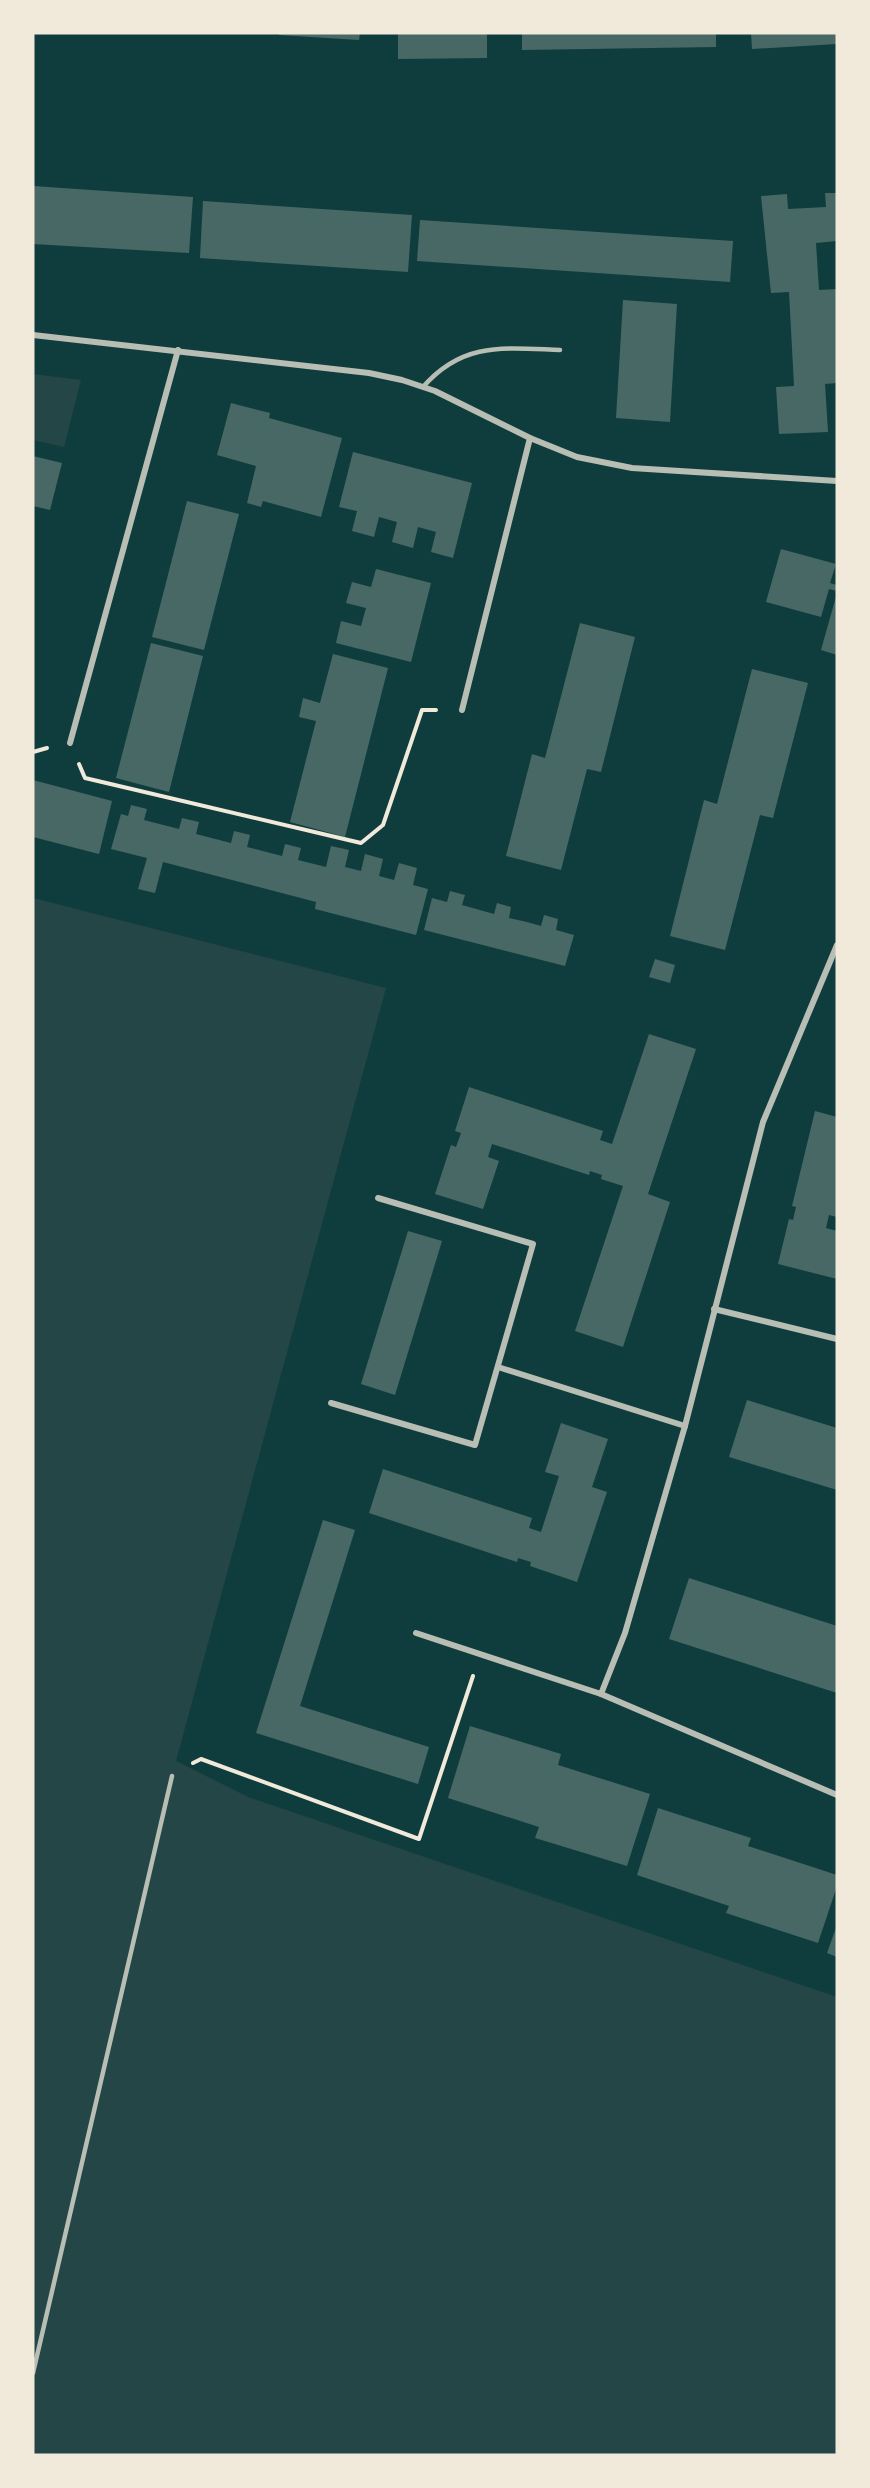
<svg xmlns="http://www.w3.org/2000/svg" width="870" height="2488" font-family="Quicksand,sans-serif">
  <rect width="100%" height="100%" fill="#0f3d3e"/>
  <!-- green -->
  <g fill="#244646">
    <path d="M33,374L81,380L64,447L33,440Z"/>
    <path d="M33,898L386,988L176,1761L248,1797L837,1997V2455H33Z"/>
  </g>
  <!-- building -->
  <g fill="#486865">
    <path d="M279,33H360L359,40L279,35Z"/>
    <path d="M398,33H487V58L398,59Z"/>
    <path d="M522,33H716V47L522,50Z"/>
    <path d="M751,33H837V44L752,49Z"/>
    <path d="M33,186L193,197L189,253L33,244Z"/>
    <path d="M825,193H837V241L816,243L819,290L837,289V383L825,384L828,432L779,434L776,387L794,386L789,292L771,293L761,196L787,194L788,209L826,207Z"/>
    <path d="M203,201L412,215L408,272L200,258Z"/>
    <path d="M420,220L733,241L730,282L417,261Z"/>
    <path d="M623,300L677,304L670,422L616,418Z"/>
    <path d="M231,403L270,413L269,418L342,438L321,517L263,501L261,507L247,503L256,466L217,455Z"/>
    <path d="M353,452L472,483L453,558L431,552L436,532L418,527L413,548L392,542L397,522L379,517L374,537L352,531L357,511L339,507Z"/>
    <path d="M33,456L62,463L50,510L33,506Z"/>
    <path d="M187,501L239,514L204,650L152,637Z"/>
    <path d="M781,549L836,564L830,583L837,585V591L829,589L821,617L766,602Z"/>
    <path d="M376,569L431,583L411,662L336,643L341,621L361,626L366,608L346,603L352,582L371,587Z"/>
    <path d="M837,593V655L821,650Z"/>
    <path d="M580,623L635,637L601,772L587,769L561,870L506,856L532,754L545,758Z"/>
    <path d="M151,643L203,656L169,792L116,778Z"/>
    <path d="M333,654L388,668L345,837L290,822L316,721L299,717L303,698L320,703Z"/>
    <path d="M752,669L808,683L773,818L760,815L725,950L670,936L704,800L717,804Z"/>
    <path d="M33,780L112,801L99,854L33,837Z"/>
    <path d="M131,805L147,809L144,820L179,829L182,818L199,822L196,834L231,843L234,831L250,835L247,847L282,856L285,844L301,848L298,860L326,867L331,846L349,850L345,867L361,871L365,854L383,859L379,876L394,880L399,863L417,868L413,885L428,889L416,935L315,909L316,902L163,862L155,893L138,889L147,858L111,849L121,814L128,816Z"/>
    <path d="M450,891L465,895L462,905L494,914L497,903L511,907L509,918L527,922L541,926L544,915L558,919L556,930L574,935L565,966L424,930L432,898L447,902Z"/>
    <path d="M655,959L675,965L670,983L649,977Z"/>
    <path d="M649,1034L696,1049L648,1194L670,1202L623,1347L575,1331L623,1186L601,1179L602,1175L590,1171L589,1175L492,1144L488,1157L499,1161L483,1209L435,1194L451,1145L456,1147L461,1133L455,1131L469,1087L603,1131L600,1140L612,1144Z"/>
    <path d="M815,1111L837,1117V1217L829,1215L826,1228L837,1231V1279L778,1264L789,1219L793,1220L796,1207L792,1206Z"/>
    <path d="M408,1231L442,1241L395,1395L361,1384Z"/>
    <path d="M747,1400L837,1428V1490L729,1457Z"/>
    <path d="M561,1423L608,1439L592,1487L607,1492L577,1582L530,1566L531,1562L518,1558L517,1562L369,1513L383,1469L532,1518L529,1528L541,1532L559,1476L545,1472Z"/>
    <path d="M323,1520L355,1530L300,1706L429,1747L418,1784L256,1733Z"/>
    <path d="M689,1578L837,1626V1693L669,1639Z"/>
    <path d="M470,1726L561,1754L558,1765L650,1794L627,1866L535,1838L539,1827L448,1798Z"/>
    <path d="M658,1808L751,1838L748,1846L837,1875V1886L818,1943L726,1913L729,1906L637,1875Z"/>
    <path d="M837,1925V1957L827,1953Z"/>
  </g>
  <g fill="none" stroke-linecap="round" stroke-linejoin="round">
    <!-- path -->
    <g stroke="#f1e9da" stroke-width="4">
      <path d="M33,752L47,748"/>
      <path d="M79,764L85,778L361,843L383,825L422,710H436"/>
      <path d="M193,1763L201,1759L419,1839L473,1676"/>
    </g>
    <!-- service -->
    <g stroke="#b8beb3" stroke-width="4.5">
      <path d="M423,387C463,341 505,348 560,350"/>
      <path d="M33,2373L172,1776"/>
    </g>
    <!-- minor -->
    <g stroke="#b8beb3" stroke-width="6">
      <path d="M33,335L369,373L402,380L435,391L530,438L577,457L632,468L837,481"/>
      <path d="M462,710L530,438"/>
      <path d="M70,743L178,350"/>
      <path d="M714,1309L837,1339"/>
      <path d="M498,1367L685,1426"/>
      <path d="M331,1403L475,1445L533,1244L378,1198"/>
      <path d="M416,1633L601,1694L837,1795"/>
      <path d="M601,1694L625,1633L685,1426L763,1122L837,945"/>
    </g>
  </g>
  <!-- border -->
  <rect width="870" height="2488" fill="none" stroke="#f1e9da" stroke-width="69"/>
</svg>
